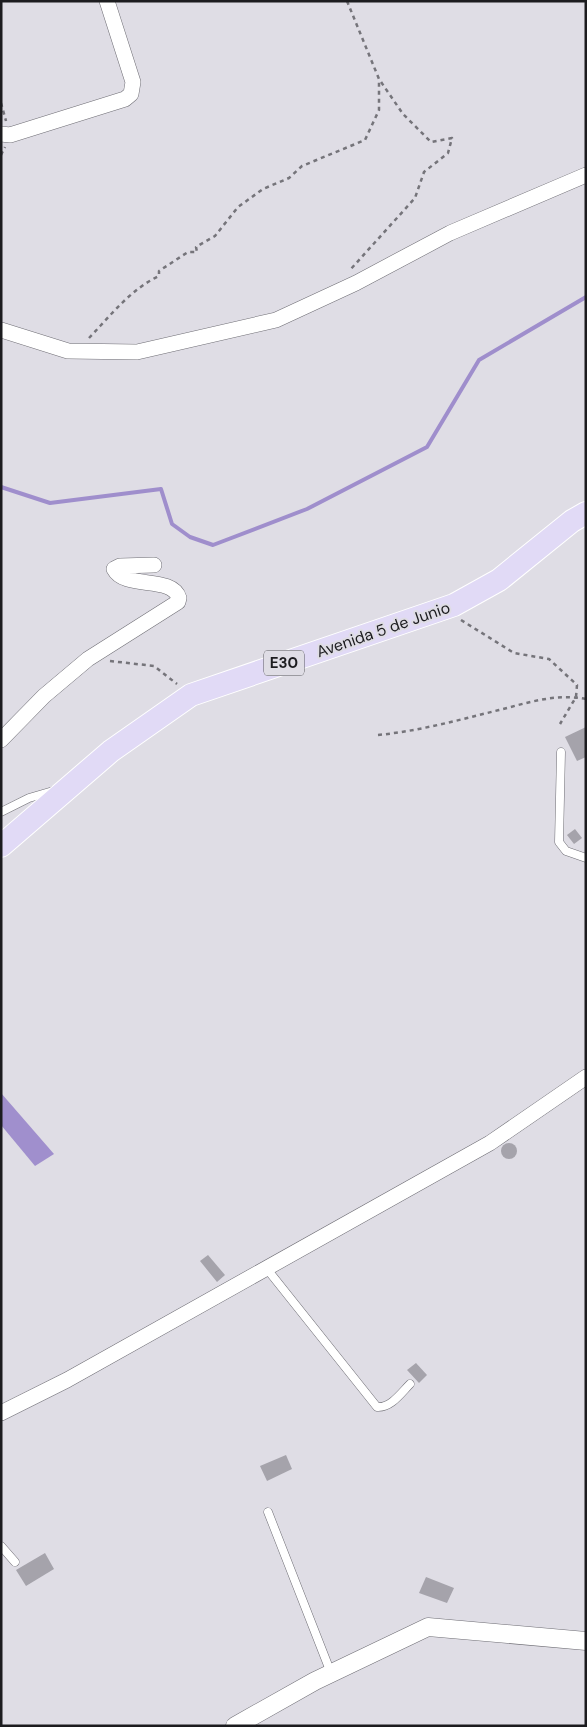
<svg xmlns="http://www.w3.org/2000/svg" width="587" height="1727" font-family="'DM Sans',sans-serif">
  <rect width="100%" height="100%" fill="#dfdde5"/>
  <!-- forest -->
  <path fill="#a08fcd" d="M1,1093L54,1154L35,1166L1,1125Z"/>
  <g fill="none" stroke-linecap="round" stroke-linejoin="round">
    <!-- stream -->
    <path stroke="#9f8ecc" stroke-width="4" d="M1,487L50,503L161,489L172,524L190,537L213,545L307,509L427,447L479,360L586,297"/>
  </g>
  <!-- building -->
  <g fill="#a5a3ab">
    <path d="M586,727V757L577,761L565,737Z"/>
    <path d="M575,829L582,838L574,844L567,835Z"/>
    <circle cx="509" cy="1151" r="8"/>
    <path d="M208,1255L225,1275L217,1282L200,1261Z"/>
    <path d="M416,1363L427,1375L419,1383L407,1370Z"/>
    <path d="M286,1455L292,1469L267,1481L260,1466Z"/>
    <path d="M45,1553L54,1569L26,1586L16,1570Z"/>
    <path d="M426,1577L454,1588L447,1603L419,1593Z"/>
  </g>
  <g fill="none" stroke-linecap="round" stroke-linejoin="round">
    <!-- service casing -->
    <g stroke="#6e6d74" stroke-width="9">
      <g id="service">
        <path d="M561,752L559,842L566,851L586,858"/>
        <path d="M1,812L29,798L53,791"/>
        <path d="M267,1269L377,1407C391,1408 401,1393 410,1384"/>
        <path d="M268,1512L331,1673"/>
        <path d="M1,1546L15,1562"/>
      </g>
    </g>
    <!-- minor casing -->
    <g stroke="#6e6d74" stroke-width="16">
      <g id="minor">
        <path d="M1,134L10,135L125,99L131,94L133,82L107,1"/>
        <path d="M1,330L68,351L137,352L276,320L356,283L450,233L586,175"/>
        <path d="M1,740L44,696L88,659L178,602L179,598C172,575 125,590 114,569L120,566L154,565"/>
        <path d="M1,1413L67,1380L490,1143L586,1077"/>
      </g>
    </g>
    <!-- tertiary casing -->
    <g stroke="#6e6d74" stroke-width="19">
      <path id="tertiary" d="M235,1726L315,1681L428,1627L586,1641"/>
    </g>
    <!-- primary casing -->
    <g stroke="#fff" stroke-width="24">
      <path id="primary" d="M1,846L111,751L191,695L454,605L499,580L572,521L586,513"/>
    </g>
    <!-- path -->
    <g stroke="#75747a" stroke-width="2.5" stroke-dasharray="4 4" stroke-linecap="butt">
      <path d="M347,1L379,79L403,114L431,142L452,138L448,153L424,172L415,198L350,270"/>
      <path d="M1,103L6,121"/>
      <path d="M1,155L5,147"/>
      <path d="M89,338C111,315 131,289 159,276V271L188,252H197L196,247L215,236L238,207L263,189L289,178L302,166L365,140L379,110V79"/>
      <path d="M461,620L514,653L549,659L577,685L576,697L560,724"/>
      <path d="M110,661L154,666L177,684"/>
      <path d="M378,735C419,731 459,720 499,710C527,703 556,693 586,699"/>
    </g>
    <!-- service -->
    <use href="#service" stroke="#fff" stroke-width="8"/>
    <!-- minor -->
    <use href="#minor" stroke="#fff" stroke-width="15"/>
    <!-- tertiary -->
    <use href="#tertiary" stroke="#fff" stroke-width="18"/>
    <!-- primary -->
    <use href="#primary" stroke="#e1daf6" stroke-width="22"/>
  </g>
  <g text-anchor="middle" stroke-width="4" stroke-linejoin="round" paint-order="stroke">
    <!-- shield labels -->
    <rect fill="#dfdde5" stroke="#56565a" stroke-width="1" x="264" y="650.5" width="40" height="25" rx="4"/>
    <g font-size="15" font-weight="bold" fill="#1c1c1f">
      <text x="284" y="668">E30</text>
    </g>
    <!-- street labels -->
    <g font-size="16" fill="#1c1c1f" stroke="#dfdde5">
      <text transform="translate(383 629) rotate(-19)" y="6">Avenida 5 de Junio</text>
    </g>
  </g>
  <!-- border -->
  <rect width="587" height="1727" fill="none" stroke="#1c1c1f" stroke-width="5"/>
</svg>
